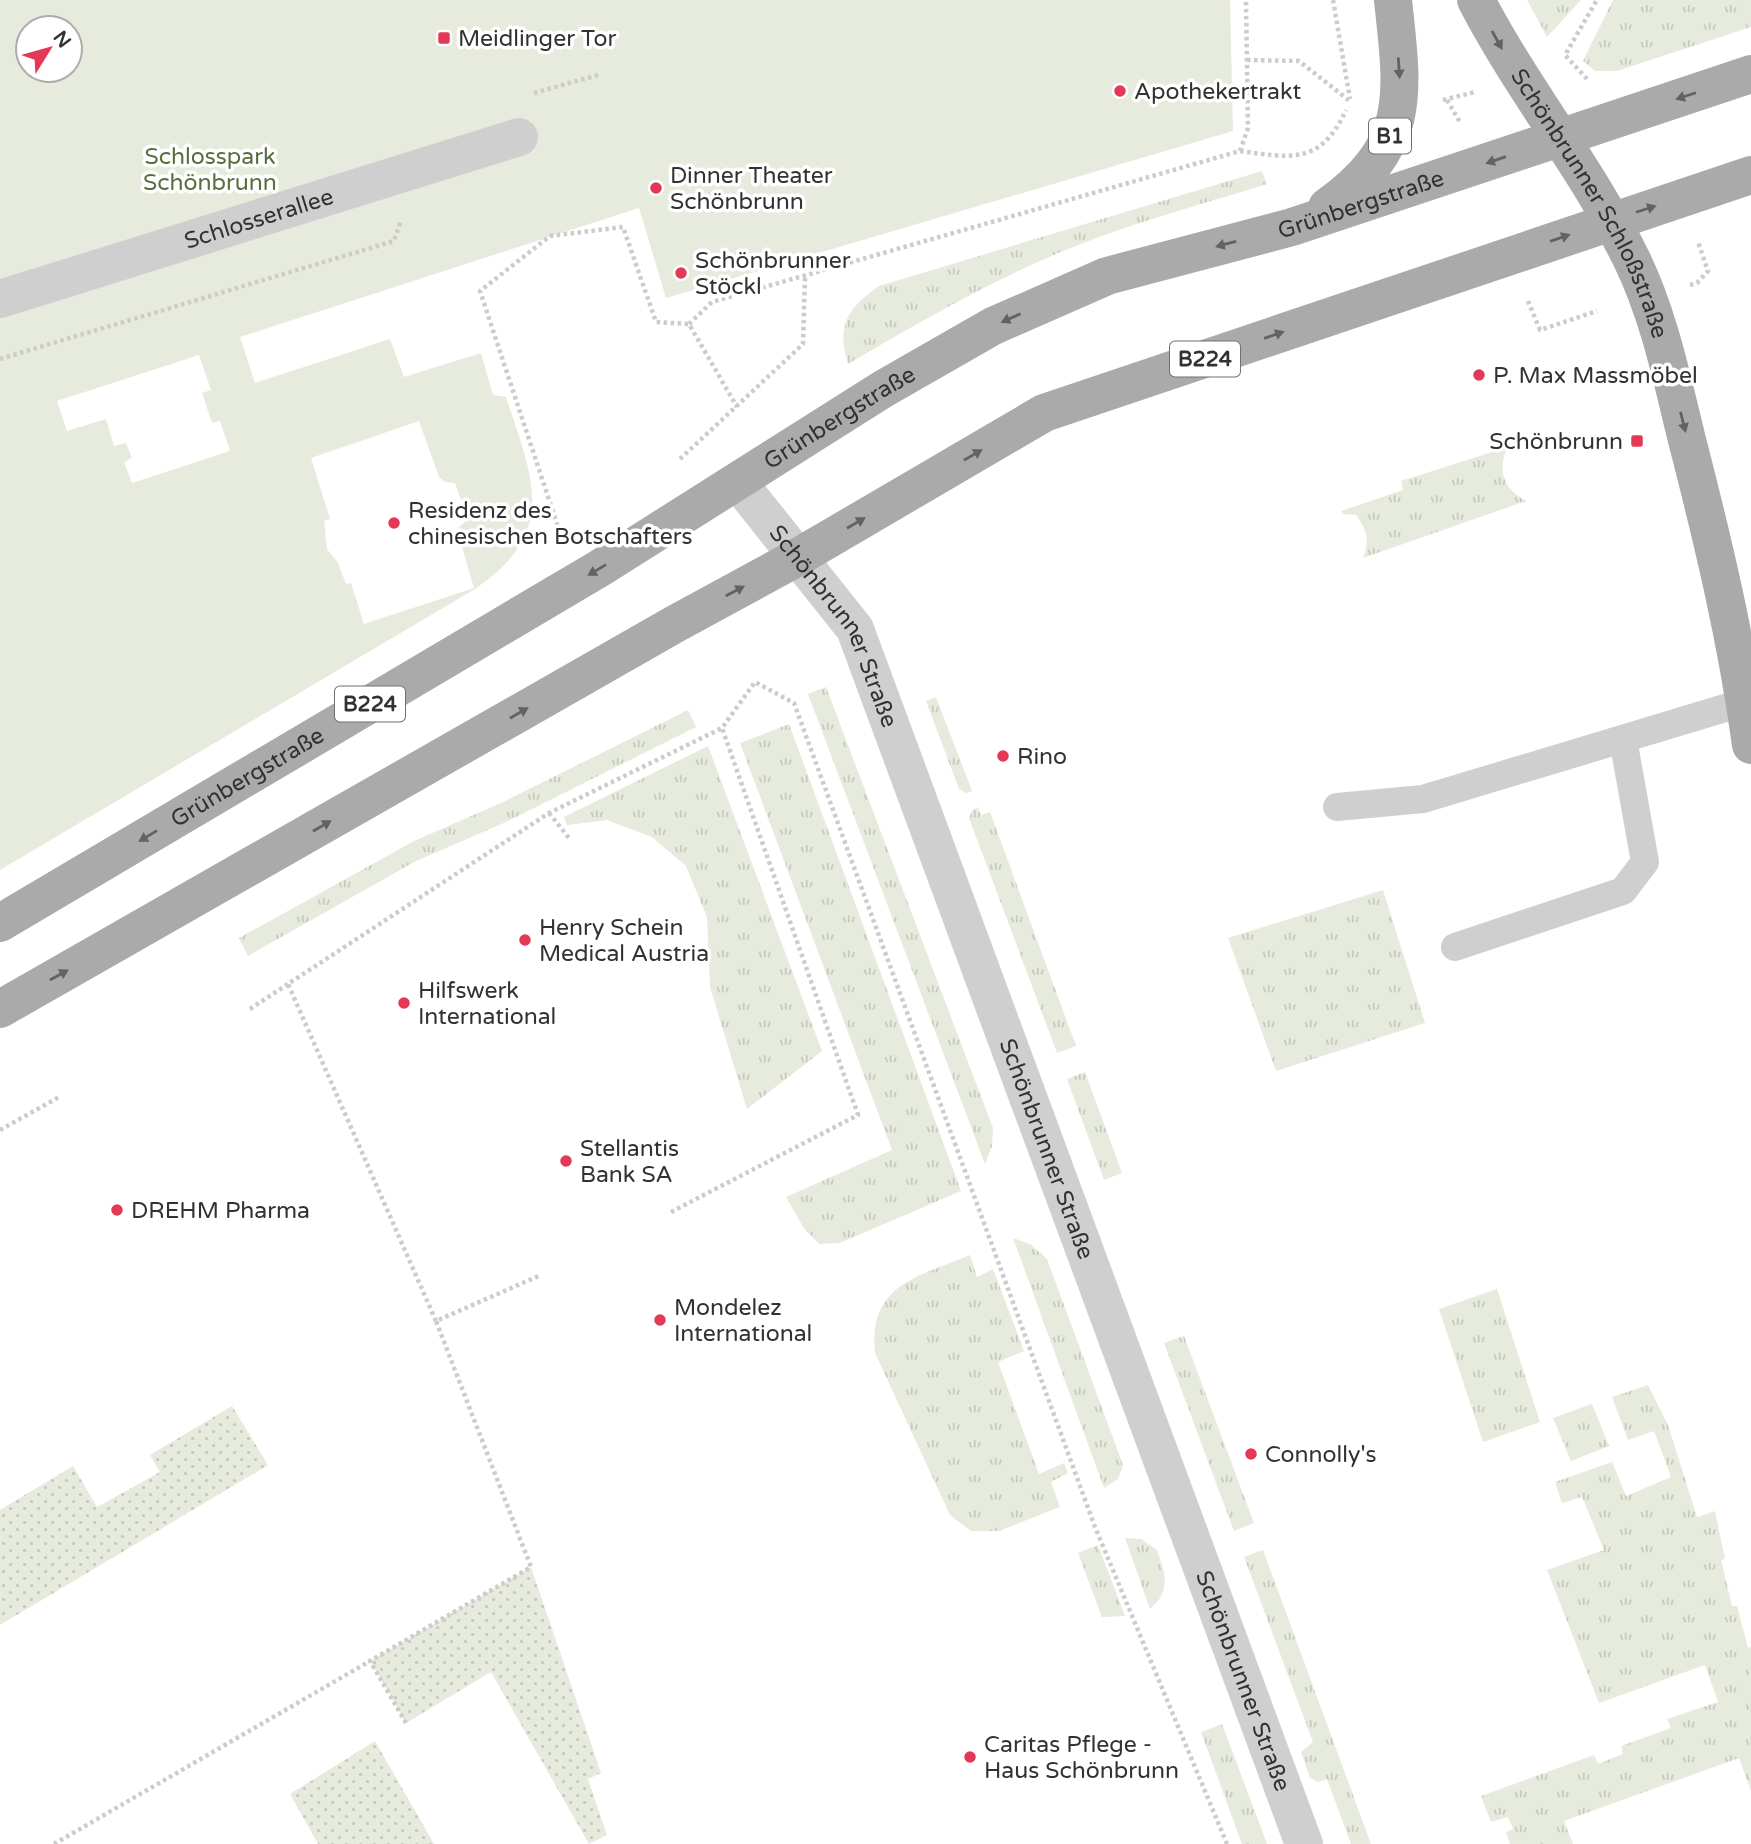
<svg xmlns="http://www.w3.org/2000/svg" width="1751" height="1844" font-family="'Varela Round',sans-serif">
  <defs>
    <pattern id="grass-tufts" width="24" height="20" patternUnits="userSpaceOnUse" patternTransform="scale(1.75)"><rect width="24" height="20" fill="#e6ebdd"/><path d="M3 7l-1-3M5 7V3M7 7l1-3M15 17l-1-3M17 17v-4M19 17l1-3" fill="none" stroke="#c6cabe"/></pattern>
    <pattern id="garden-dots" width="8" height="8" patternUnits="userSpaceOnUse" patternTransform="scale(1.75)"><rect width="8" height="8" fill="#e6ebdd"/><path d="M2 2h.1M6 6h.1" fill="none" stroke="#c6cabe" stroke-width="1.8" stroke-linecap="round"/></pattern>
  </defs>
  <rect width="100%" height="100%" fill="#fff"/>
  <!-- grass -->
  <g fill="url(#grass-tufts)">
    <path d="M1527,0H1581L1547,37Z"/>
    <path d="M1613,0H1751V27L1617,71H1595L1583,61Z"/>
    <path d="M1262,171L1267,184C1191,208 1112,228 1040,261C973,291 911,327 848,364C836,325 848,308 879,286Z"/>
    <path d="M1508,447C1496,470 1504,489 1526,501L1363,558C1370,541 1367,530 1356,515L1343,514L1341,511L1403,490L1401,481Z"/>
    <path d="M826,687L993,1128L992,1146L985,1164L808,694Z"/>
    <path d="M936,697L972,791L966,793L959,789L926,701Z"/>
    <path d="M688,710L696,727L506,822L416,861L248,956L239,938L414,841L501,803Z"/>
    <path d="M789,724L961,1191L840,1243L819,1244L803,1227L786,1197L892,1150L740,743Z"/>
    <path d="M708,746L822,1051L747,1109L710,987L707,917L686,866L652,837L607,820L567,825L564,817Z"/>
    <path d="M978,807L981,815L990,812L1076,1046L1057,1053L969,818L972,810Z"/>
    <path d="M1383,890L1425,1023L1276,1071L1228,938Z"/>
    <path d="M1085,1072L1122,1173L1104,1180L1067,1079Z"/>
    <path d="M1013,1238L1030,1244L1047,1259L1123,1465L1118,1479L1104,1488Z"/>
    <path d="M970,1255L977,1277L993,1269L1024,1351L998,1362L1039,1474L1064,1463L1068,1473L1051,1482L1060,1507L999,1531H971L950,1515L875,1353C868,1284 918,1277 970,1255Z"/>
    <path d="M1497,1289L1540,1422L1483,1442L1439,1309Z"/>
    <path d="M1184,1336L1254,1523L1234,1531L1164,1343Z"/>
    <path d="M1648,1385L1668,1425L1697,1517L1715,1511L1725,1559L1721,1560L1732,1606H1737L1748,1648L1751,1647V1791L1739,1758L1564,1821L1573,1844H1510L1506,1832L1513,1829L1508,1817L1491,1822L1481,1796L1594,1755L1598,1764L1623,1754L1621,1746L1671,1728L1667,1719L1718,1702L1705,1665L1599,1703L1547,1570L1604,1550L1582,1497L1562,1503L1555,1482L1612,1462L1626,1496L1671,1477L1654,1431L1628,1440L1612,1397Z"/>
    <path d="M1592,1404L1609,1446L1571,1461L1553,1418Z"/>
    <path d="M1125,1538L1141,1539L1157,1550C1165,1574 1172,1590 1150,1609Z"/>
    <path d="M1098,1545L1125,1616L1102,1617L1078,1553Z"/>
    <path d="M1263,1550L1371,1844H1351L1327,1779L1318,1782L1310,1778L1301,1752L1313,1742L1244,1557Z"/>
    <path d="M1222,1724L1267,1844H1242L1201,1732Z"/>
  </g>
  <!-- park -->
  <path fill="#e6ebdd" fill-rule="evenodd" d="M0,0H1230L1233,131L666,298L639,208L240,337L255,383L390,339L404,377L481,353L493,395L506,397C532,477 560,531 475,589L0,870ZM28,28H70V70H28ZM199,355L211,390L202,393L212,423L220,421L230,451L132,483L124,462L132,458L126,443L114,446L106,419L67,431L57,401ZM419,421L439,477L445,482L455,483L468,519L459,527L458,533L474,588L364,624L351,583L346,584L338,563L327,549L324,521L330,519L311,458Z"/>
  <!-- garden -->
  <g fill="url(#garden-dots)">
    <path d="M232,1406L268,1465L0,1625V1510L73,1466L97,1507L160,1472L150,1455Z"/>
    <path d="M531,1567L601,1773L588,1779L607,1835L589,1844L491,1672L406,1723L370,1661Z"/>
    <path d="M375,1741L434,1844H318L290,1794Z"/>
  </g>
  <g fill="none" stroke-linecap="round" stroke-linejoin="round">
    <!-- path -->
    <g stroke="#ccc" stroke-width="4.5" stroke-dasharray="3.5 3.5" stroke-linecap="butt">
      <path d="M1333,0L1350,99"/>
      <path d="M1247,60L1299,61L1351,102"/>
      <path d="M1587,79L1565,55L1597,0"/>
      <path d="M534,93L598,75"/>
      <path d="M1443,100L1475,92"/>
      <path d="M1447,100L1461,124"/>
      <path d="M1240,151L1248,128L1246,0"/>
      <path d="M1690,285L1697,283L1708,271L1698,242"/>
      <path d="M1528,301L1540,330L1597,311"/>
      <path d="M689,324L712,302L1240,151C1291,158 1321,165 1346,110"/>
      <path d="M0,359L394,241L401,220"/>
      <path d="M680,459L803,344L805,277"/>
      <path d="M562,539L480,291L550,236L623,227L656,322L689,324L737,407"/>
      <path d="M549,813L569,838"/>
      <path d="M250,1009L288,984"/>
      <path d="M0,1130L61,1096"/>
      <path d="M671,1212L858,1115L722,728"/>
      <path d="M436,1321L288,984L549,813L722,728L755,682L794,703L1095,1527L1227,1844"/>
      <path d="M406,1723L370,1661L531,1567L436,1321L541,1275"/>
      <path d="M54,1844L370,1661"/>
    </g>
    <!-- lane -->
    <g stroke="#cfcfcf" stroke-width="28">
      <path d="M1337,807L1423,799L1745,702"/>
      <path d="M1455,947L1623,891L1645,862L1623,739"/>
    </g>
    <!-- street -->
    <g stroke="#cfcfcf" stroke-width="38">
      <path id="s1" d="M0,299L519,137"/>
      <path id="s2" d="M738,482L855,629L1304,1844"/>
    </g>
    <!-- primary -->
    <g stroke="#aaa" stroke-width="38">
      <path id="s3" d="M1476,0C1522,89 1587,168 1631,258C1659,315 1672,379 1687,440C1713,541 1737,641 1751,745"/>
      <path d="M1327,207C1413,146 1403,94 1393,0"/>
      <path id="s4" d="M0,923L600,568L883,389L993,326L1107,276L1292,227L1751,74"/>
      <path d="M0,1009L675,624L798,557L1044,413L1751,175"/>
    </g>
  </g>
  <!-- one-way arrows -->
  <defs><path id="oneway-solid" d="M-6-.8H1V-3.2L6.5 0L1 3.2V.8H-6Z" transform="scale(1.75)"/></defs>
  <g fill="#626262">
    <use href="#oneway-solid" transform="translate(1497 40) rotate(61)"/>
    <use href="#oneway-solid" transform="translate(1399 68) rotate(86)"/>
    <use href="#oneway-solid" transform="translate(1686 96) rotate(162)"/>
    <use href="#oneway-solid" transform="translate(1496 160) rotate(161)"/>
    <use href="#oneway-solid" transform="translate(1646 209) rotate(-18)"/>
    <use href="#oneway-solid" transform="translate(1560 238) rotate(-19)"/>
    <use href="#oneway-solid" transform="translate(1226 244) rotate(165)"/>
    <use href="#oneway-solid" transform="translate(1011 318) rotate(156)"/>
    <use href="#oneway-solid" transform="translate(1274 335) rotate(-19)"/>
    <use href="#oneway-solid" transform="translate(1683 422) rotate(76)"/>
    <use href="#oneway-solid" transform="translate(973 455) rotate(-30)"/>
    <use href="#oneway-solid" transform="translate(856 523) rotate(-30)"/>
    <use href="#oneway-solid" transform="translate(597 570) rotate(149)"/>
    <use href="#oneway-solid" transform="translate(735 591) rotate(-28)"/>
    <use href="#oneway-solid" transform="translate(519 713) rotate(-30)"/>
    <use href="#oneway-solid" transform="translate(322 826) rotate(-30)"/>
    <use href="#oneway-solid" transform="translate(148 836) rotate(149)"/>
    <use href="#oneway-solid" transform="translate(59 975) rotate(-29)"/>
  </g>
  <!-- markers -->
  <g fill="#e33956" stroke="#fff" stroke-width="2.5">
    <rect x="437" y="31" width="14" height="14" rx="3.5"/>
    <circle cx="1120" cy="91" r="7"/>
    <circle cx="656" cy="188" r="7"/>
    <circle cx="681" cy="273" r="7"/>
    <circle cx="1479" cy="375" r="7"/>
    <rect x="1630" y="434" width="14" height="14" rx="3.5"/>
    <circle cx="394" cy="523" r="7"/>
    <circle cx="1003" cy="756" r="7"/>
    <circle cx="525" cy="940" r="7"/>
    <circle cx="404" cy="1003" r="7"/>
    <circle cx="566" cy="1161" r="7"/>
    <circle cx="117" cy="1210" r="7"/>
    <circle cx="660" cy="1320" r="7"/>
    <circle cx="1251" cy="1454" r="7"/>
    <circle cx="970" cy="1757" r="7"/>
  </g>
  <g text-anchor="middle" stroke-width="7" stroke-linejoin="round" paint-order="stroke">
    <!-- shield labels -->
    <g fill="#fff" stroke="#707070" stroke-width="2">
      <rect x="1369" y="118.5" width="42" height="35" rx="5"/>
      <rect x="1170" y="341.5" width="70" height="35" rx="5"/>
      <rect x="335" y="686.5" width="70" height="35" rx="5"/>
    </g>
    <g font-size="21" font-weight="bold" fill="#323232">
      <text x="1390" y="143">B1</text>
      <text x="1205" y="366">B224</text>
      <text x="370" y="711">B224</text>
    </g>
    <!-- poi labels -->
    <g font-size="23" fill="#323232" stroke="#fff" text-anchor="start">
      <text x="458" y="46">Meidlinger Tor</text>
      <text x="1134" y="99">Apothekertrakt</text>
      <text x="670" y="183">Dinner Theater<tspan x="670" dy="26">Schönbrunn</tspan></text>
      <text x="695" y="268">Schönbrunner<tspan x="695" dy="26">Stöckl</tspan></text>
      <text x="1493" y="383">P. Max Massmöbel</text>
      <text x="1623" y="449" text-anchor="end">Schönbrunn</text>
      <text x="408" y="518">Residenz des<tspan x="408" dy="26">chinesischen Botschafters</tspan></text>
      <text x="1017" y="764">Rino</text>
      <text x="539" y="935">Henry Schein<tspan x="539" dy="26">Medical Austria</tspan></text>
      <text x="418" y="998">Hilfswerk<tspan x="418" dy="26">International</tspan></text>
      <text x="580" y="1156">Stellantis<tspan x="580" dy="26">Bank SA</tspan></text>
      <text x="131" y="1218">DREHM Pharma</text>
      <text x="674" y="1315">Mondelez<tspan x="674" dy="26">International</tspan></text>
      <text x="1265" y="1462">Connolly's</text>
      <text x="984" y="1752">Caritas Pflege -<tspan x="984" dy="26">Haus Schönbrunn</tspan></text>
    </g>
    <!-- park labels -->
    <g font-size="23" fill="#596e3f" stroke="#fff">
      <text x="210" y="164">Schlosspark<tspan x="210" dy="26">Schönbrunn</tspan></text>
    </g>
    <!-- street labels -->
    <g font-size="23" fill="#323232" stroke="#fff">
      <text dy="8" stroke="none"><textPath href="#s4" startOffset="1547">Grünbergstraße</textPath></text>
      <text dy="8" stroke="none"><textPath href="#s3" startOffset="234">Schönbrunner Schloßstraße</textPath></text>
      <text dy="8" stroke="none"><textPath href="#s1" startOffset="271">Schlosserallee</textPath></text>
      <text dy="8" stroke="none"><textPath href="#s4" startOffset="980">Grünbergstraße</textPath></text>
      <text dy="8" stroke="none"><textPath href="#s2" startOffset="175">Schönbrunner Straße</textPath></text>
      <text dy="8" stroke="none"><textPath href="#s4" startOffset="287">Grünbergstraße</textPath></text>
      <text dy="8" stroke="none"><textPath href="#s2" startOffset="742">Schönbrunner Straße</textPath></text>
      <text dy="8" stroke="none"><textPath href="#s2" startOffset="1309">Schönbrunner Straße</textPath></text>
    </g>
  </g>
  <!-- north arrow -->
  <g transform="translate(49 49) rotate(53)"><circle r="33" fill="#ffffff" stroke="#adadad" stroke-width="2"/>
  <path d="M0-5L12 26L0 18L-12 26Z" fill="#e33956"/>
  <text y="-10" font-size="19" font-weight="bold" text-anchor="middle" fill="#323232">N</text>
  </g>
</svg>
